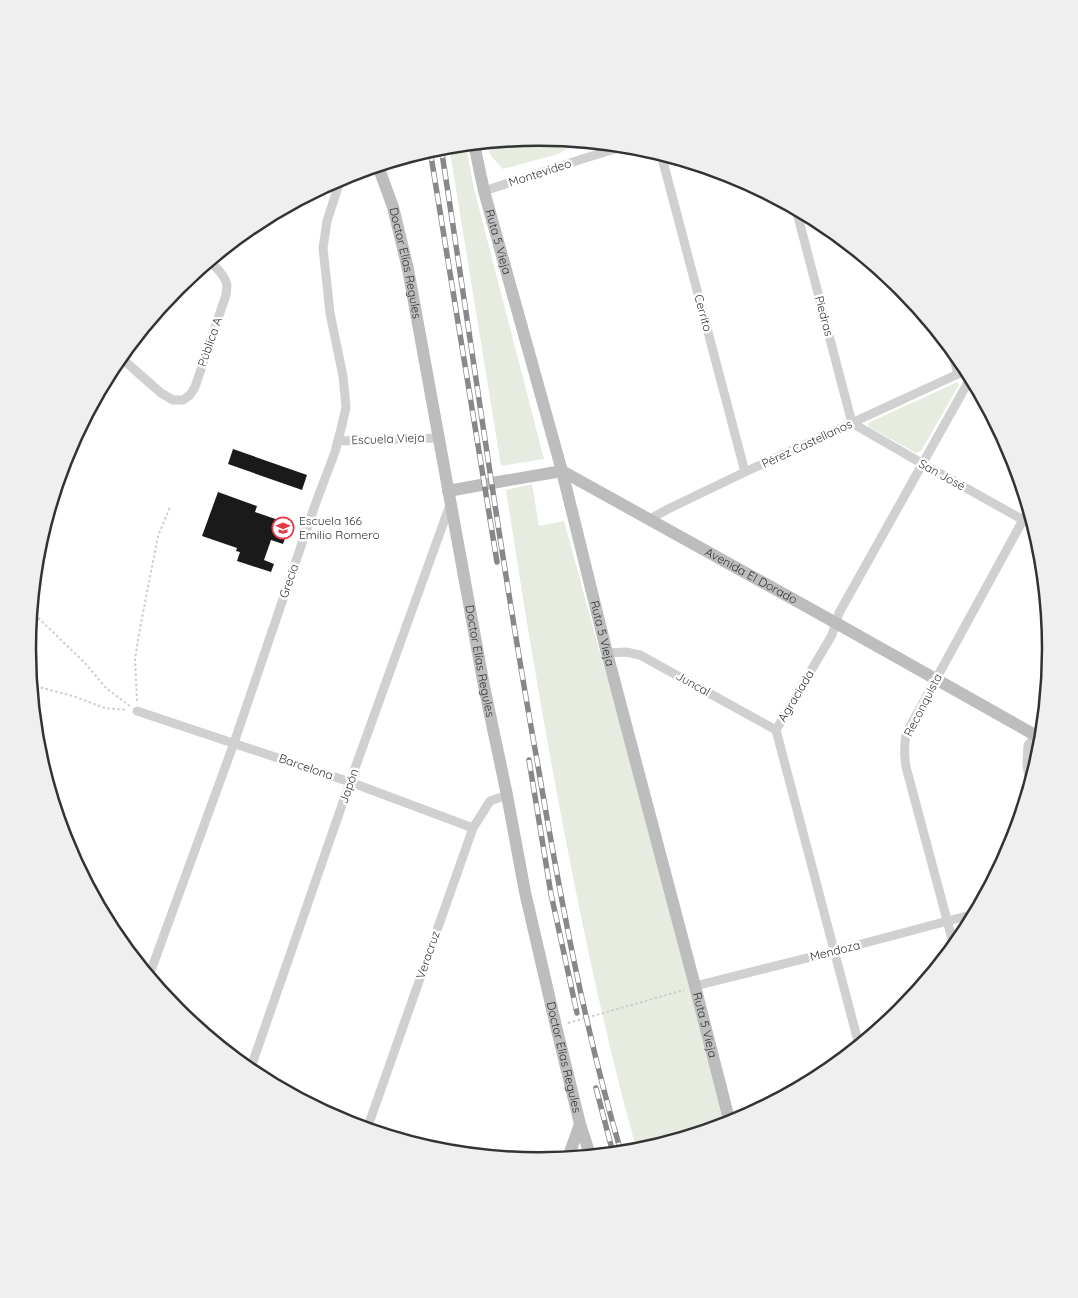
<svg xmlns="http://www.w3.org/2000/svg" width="1078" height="1298" font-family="Quicksand,sans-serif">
  <rect width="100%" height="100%" fill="#fff"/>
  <!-- green -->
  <g fill="#e6ecdf">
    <path d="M539,138L579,141L558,154L503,169L491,156L485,143Z"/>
    <path d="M466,145L473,185L544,459L501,466L449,146Z"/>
    <path d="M957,382L959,385L921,451L916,453L869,427L868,423Z"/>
    <path d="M532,484L539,526L564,521L600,653L666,889L728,1124L639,1151H637C612,1062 592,972 574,882C548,752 526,621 506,490Z"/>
  </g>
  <!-- building -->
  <g fill="#1a1a1a">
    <path d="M233,449L307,475L302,490L228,464Z"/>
    <path d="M218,492L257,506L255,512L290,524L283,544L271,540L264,560L274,564L271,572L237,561L240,552L236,551L237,548L202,536Z"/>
  </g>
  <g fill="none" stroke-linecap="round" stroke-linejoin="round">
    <!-- path -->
    <g stroke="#cdcdcd" stroke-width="2" stroke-dasharray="2.5 2.5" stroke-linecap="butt">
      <path d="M31,611L85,663L106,688L130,706"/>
      <path d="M31,685L73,696L105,708L127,710"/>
      <path d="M137,701L135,659L141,623L158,536L170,507"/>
      <path d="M568,1023L684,990"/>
    </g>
    <!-- street -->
    <g stroke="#d0d0d0" stroke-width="9">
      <path d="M661,154L745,472"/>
      <path d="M484,191L582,159L625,146"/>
      <path d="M796,209L852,423L923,464L1034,526"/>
      <path d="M951,349L958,374"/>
      <path d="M120,357L161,393L173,400H183L190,395L195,387L226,295C226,293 227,288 227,286C226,277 216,267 209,261"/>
      <path d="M338,441L438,438"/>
      <path d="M648,520L668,509L745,472L958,374L968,371"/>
      <path d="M607,653L626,652L640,655L776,730"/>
      <path d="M137,711L350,782L473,828"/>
      <path d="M1030,783L1027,765L1028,745L1043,728"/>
      <path d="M954,946L906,767C904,755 904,746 906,734L1029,509"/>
      <path d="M149,976L234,743L315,505L335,452L342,425L346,407L343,376L330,313L323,248L327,221L338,187L343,177"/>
      <path d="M695,986L835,951L974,914"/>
      <path d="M859,1045L776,730L832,635L839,613L971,377"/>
      <path d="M250,1070L350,782L450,505"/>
      <path d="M367,1129L473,828L490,801L507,795"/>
    </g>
    <!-- secondary -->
    <g stroke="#bdbdbd" stroke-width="12">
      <path id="s1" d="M474,144L484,191L562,471L607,653L695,986L730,1123"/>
      <path id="s2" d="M378,166L393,207L408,269L484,686L507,795L525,892L556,1026L580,1124L590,1155"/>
      <path id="s3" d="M448,491L492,483L562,471L836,623L1042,739"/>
      <path d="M568,1158L580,1124"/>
    </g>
    <!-- rail casing -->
    <g stroke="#888" stroke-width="5.5">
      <g id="rail">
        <path d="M441,147C473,353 501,561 538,766C560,896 584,1026 621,1152"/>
        <path d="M430,150L497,562"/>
        <path d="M529,760L551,894L577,1013"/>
        <path d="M596,1088L613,1153"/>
      </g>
    </g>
    <!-- rail -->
    <use href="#rail" stroke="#fff" stroke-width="4" stroke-dasharray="11" stroke-linecap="butt"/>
  </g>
  <!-- icons -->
  <defs>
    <g id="school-ring" transform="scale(1.125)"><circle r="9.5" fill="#fff" stroke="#e63946" stroke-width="1.5"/><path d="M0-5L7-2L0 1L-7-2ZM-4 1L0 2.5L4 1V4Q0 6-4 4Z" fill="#e63946"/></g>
  </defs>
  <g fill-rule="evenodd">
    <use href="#school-ring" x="283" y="528"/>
  </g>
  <g text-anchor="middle" stroke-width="5" stroke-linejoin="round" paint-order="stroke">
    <!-- street labels -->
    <g font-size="12" fill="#333" stroke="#fff">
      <text transform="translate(540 173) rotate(-18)" y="4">Montevideo</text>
      <text dy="4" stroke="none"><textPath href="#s1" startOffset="101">Ruta 5 Vieja</textPath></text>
      <text dy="4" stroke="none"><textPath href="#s2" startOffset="101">Doctor Elías Regules</textPath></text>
      <text transform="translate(703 313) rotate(75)" y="4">Cerrito</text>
      <text transform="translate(824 316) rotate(75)" y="4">Piedras</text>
      <text transform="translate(210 342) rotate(-71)" y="4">Pública A</text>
      <text transform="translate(388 439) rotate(-2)" y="4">Escuela Vieja</text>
      <text transform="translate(807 444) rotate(-25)" y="4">Pérez Castellanos</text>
      <text transform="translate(942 475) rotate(29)" y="4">San José</text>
      <text dy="4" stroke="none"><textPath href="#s3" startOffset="332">Avenida El Dorado</textPath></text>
      <text transform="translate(289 581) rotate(-71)" y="4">Grecia</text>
      <text dy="4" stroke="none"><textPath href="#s1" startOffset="506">Ruta 5 Vieja</textPath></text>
      <text dy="4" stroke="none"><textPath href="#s2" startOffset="506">Doctor Elías Regules</textPath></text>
      <text transform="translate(693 684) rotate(29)" y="4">Juncal</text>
      <text transform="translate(796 696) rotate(-59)" y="4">Agraciada</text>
      <text transform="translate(923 705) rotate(-63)" y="4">Reconquista</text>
      <text transform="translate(306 767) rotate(19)" y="4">Barcelona</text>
      <text transform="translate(349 786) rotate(-71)" y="4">Japón</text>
      <text transform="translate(835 951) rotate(-14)" y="4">Mendoza</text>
      <text transform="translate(428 955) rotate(-71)" y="4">Veracruz</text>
      <text dy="4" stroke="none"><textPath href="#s1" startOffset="911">Ruta 5 Vieja</textPath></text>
      <text dy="4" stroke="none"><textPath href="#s2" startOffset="911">Doctor Elías Regules</textPath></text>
    </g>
    <!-- poi labels -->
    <g font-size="12" fill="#333" stroke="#fff" text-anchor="start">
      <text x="299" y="525">Escuela 166<tspan x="299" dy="14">Emilio Romero</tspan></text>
    </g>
  </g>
  <!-- crop -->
  <path d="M0 0H1078V1298H0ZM36 649a503 503 0 1 1 1006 0a503 503 0 1 1-1006 0Z" fill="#efefef" fill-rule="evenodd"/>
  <path fill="none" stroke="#333" stroke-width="2.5" d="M36 649a503 503 0 1 1 1006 0a503 503 0 1 1-1006 0Z"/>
</svg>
